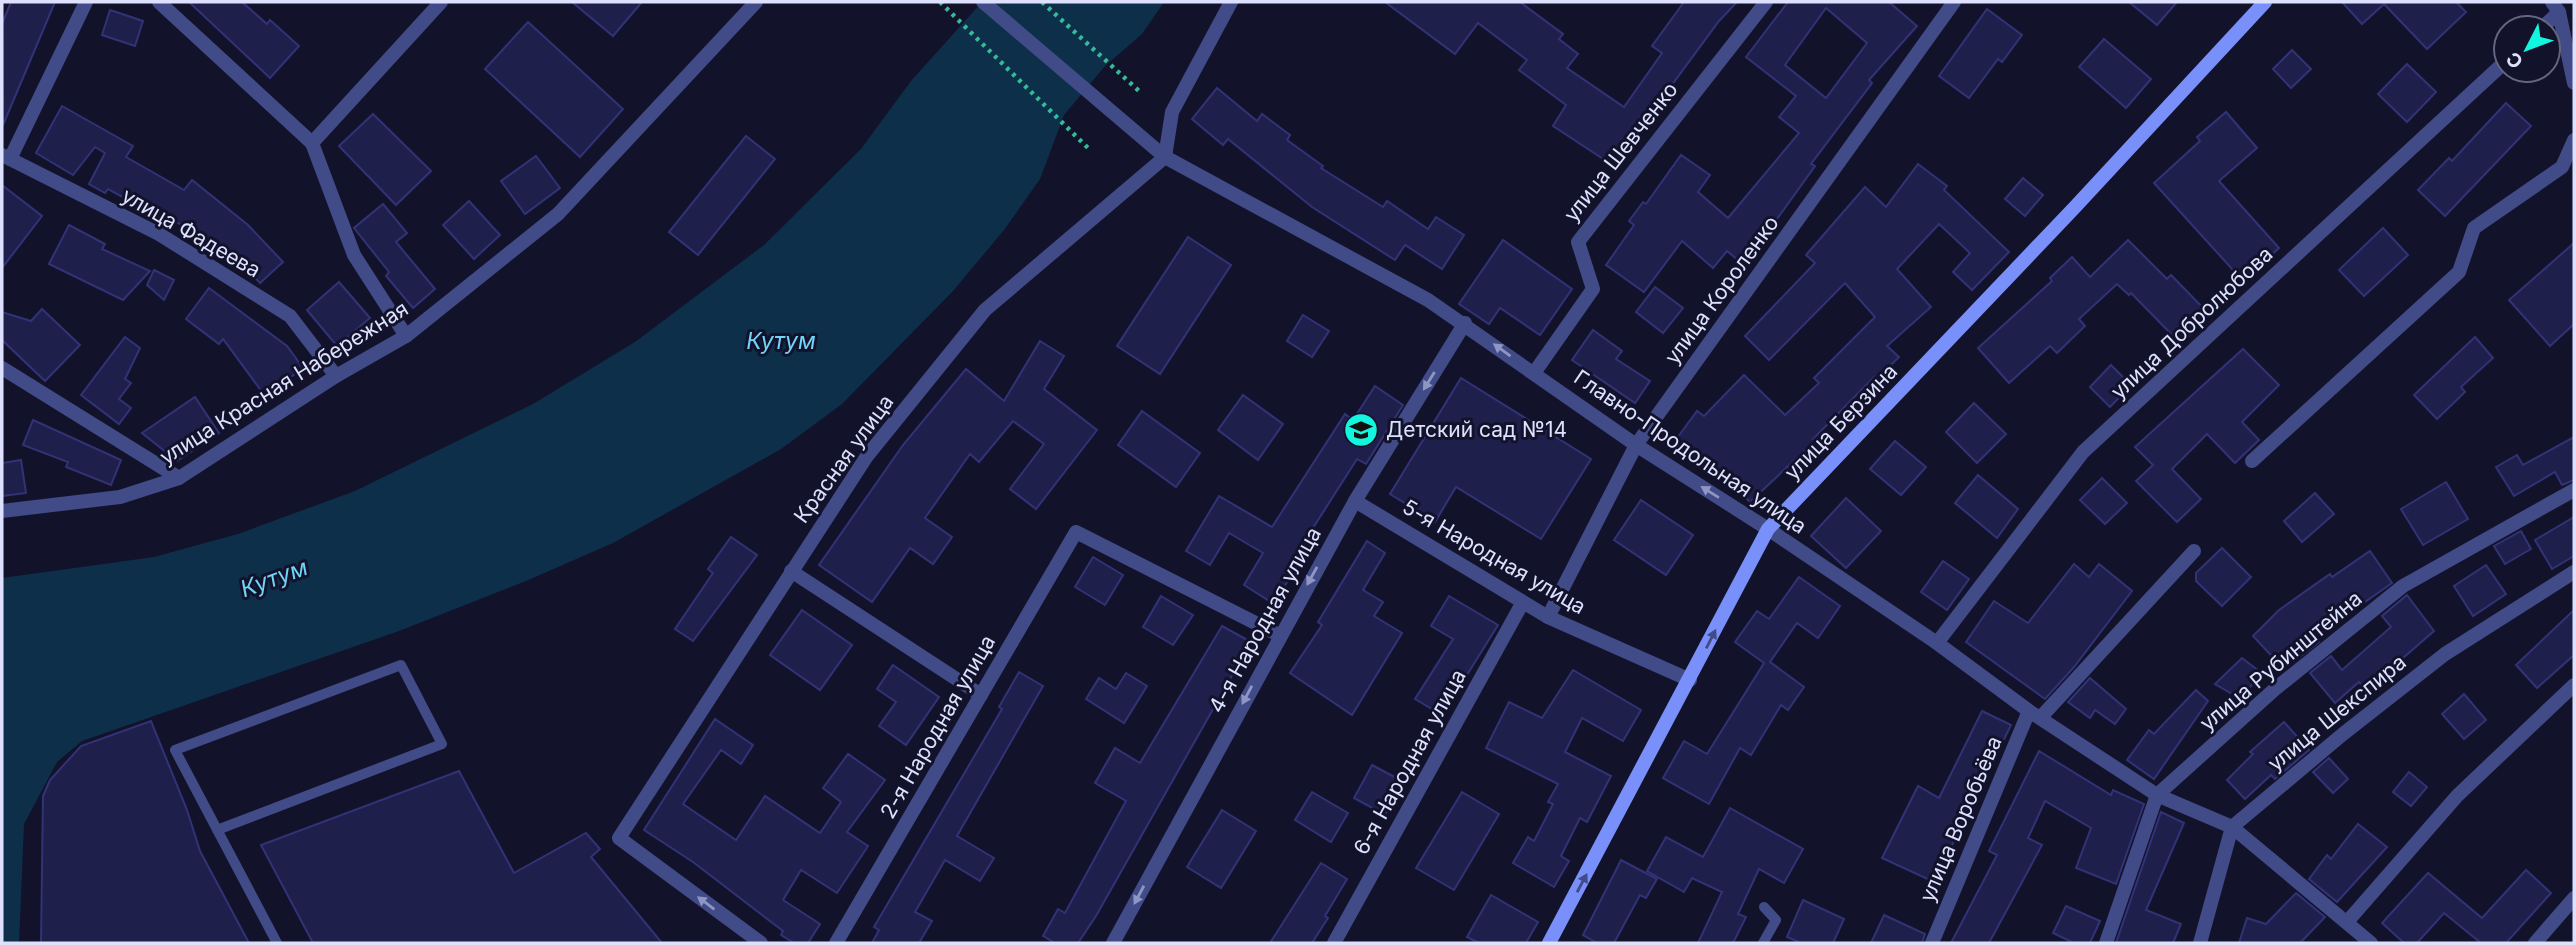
<svg xmlns="http://www.w3.org/2000/svg" width="2576" height="945" font-family="Inter,sans-serif">
  <rect width="100%" height="100%" fill="#12132b"/>
  <!-- water -->
  <path fill="#0e2f49" d="M982,2H1164L1142,34L1105,66L1064,115L1040,179L1004,230L953,291L842,404L781,449L613,543L526,581L399,631L82,741L57,762L24,824L19,943H2V578L154,557L238,534L355,491L533,404L635,342L764,245L861,149L911,81Z"/>
  <!-- building -->
  <g fill="#1f1f4c" stroke="#323277" stroke-width="2" fill-rule="evenodd">
    <path d="M11,2H55L3,125L2,24Z"/>
    <path d="M189,2H242L267,24L270,20L299,46L270,78Z"/>
    <path d="M572,2H642L613,36Z"/>
    <path d="M1385,2H1520L1563,34L1559,39L1578,54L1567,68L1624,107L1662,53L1652,46L1684,2H1737L1719,21L1666,93L1671,96L1653,121L1649,118L1617,168L1553,126L1566,105L1519,70L1527,60L1478,23L1455,54Z"/>
    <path d="M1788,2H1889L1917,26L1869,80L1872,83L1811,164L1815,166L1744,265L1727,251L1713,268L1682,241L1644,292L1606,265L1634,225L1629,221L1643,202L1646,204L1681,155L1710,175L1698,192L1728,218L1799,133L1779,117L1796,96L1746,57ZM1826,8L1867,43L1826,98L1785,65Z"/>
    <path d="M2129,2H2177L2157,25Z"/>
    <path d="M2342,2H2456L2466,12L2427,49L2384,4L2362,24Z"/>
    <path d="M1987,9L2022,35L2002,62L1998,59L1969,98L1939,76Z"/>
    <path d="M110,10L143,21L135,46L102,35Z"/>
    <path d="M528,22L623,109L580,157L485,69Z"/>
    <path d="M2104,39L2151,79L2126,108L2079,67Z"/>
    <path d="M2292,50L2311,69L2291,88L2273,69Z"/>
    <path d="M2407,64L2436,92L2407,122L2378,94Z"/>
    <path d="M1217,88L1257,121L1262,114L1290,135L1287,140L1323,166L1321,168L1383,207L1387,201L1428,229L1436,217L1464,235L1442,269L1405,245L1395,260L1312,207L1228,139L1223,145L1192,119Z"/>
    <path d="M2506,103L2531,126L2445,216L2418,190L2449,158L2452,161Z"/>
    <path d="M62,106L133,146L126,157L184,190L192,180L248,225L283,262L260,283L229,250L148,207L147,210L108,189L105,193L89,184L105,153L95,147L73,175L36,153Z"/>
    <path d="M2226,112L2257,148L2219,181L2279,248L2243,281L2154,183L2200,141L2197,137Z"/>
    <path d="M373,114L431,171L396,205L339,146Z"/>
    <path d="M746,136L775,159L698,255L669,232Z"/>
    <path d="M536,156L560,188L525,214L501,181Z"/>
    <path d="M1918,164L1947,186L1944,190L2009,252L1972,290L1953,272L1970,253L1939,224L1897,269L1931,307L1887,346L1899,357L1876,380L1874,377L1813,439L1815,441L1750,502L1707,459L1704,463L1675,441L1697,411L1704,416L1744,375L1785,415L1819,383L1814,378L1875,317L1845,283L1769,360L1745,336L1815,263L1806,255L1865,187L1886,207Z"/>
    <path d="M2023,178L2043,195L2025,216L2005,199Z"/>
    <path d="M2,185L42,216L2,268Z"/>
    <path d="M469,201L500,235L474,259L443,225Z"/>
    <path d="M383,204L407,233L396,242L435,289L413,308L386,276L389,272L354,228Z"/>
    <path d="M69,225L105,244L102,249L150,271L123,300L49,264Z"/>
    <path d="M2383,228L2408,255L2364,296L2339,270Z"/>
    <path d="M1188,237L1231,265L1160,374L1117,346Z"/>
    <path d="M1503,240L1572,289L1540,335L1500,308L1489,324L1459,304Z"/>
    <path d="M2128,240L2167,279L2171,275L2210,315L2181,344L2131,293L2129,295L2117,284L2079,319L2085,326L2057,353L2050,346L2009,383L1978,348L2052,281L2050,278L2072,257L2090,277Z"/>
    <path d="M2574,243V324L2550,346L2509,300Z"/>
    <path d="M154,270L174,280L164,300L147,285Z"/>
    <path d="M339,282L370,318L337,346L307,310Z"/>
    <path d="M1655,287L1683,308L1663,333L1636,312Z"/>
    <path d="M209,288L287,346L303,368L265,396L223,339L219,344L186,319Z"/>
    <path d="M42,309L80,345L45,381L2,340V312L31,321Z"/>
    <path d="M1303,315L1329,331L1312,357L1287,341Z"/>
    <path d="M1593,330L1622,351L1616,359L1650,381L1635,403L1572,360Z"/>
    <path d="M125,337L140,348L125,379L131,383L119,399L131,408L119,424L81,395Z"/>
    <path d="M2475,337L2493,358L2461,387L2465,392L2437,419L2414,395Z"/>
    <path d="M1040,341L1064,356L1044,389L1097,430L1036,509L1010,489L1044,444L1013,421L979,462L970,454L925,518L952,537L933,564L910,548L872,602L819,565L903,445L966,369L1004,401Z"/>
    <path d="M2243,349L2279,385L2242,422L2259,440L2235,463L2207,434L2172,469L2201,499L2177,522L2136,481L2153,465L2135,447Z"/>
    <path d="M2111,365L2131,385L2110,407L2090,387Z"/>
    <path d="M1461,378L1591,459L1541,539L1456,487L1435,522L1390,494Z"/>
    <path d="M1375,386L1403,405L1366,464L1357,459L1306,539L1311,542L1274,604L1244,585L1263,553L1229,533L1210,565L1186,551L1219,496L1272,527L1345,414L1353,420Z"/>
    <path d="M1243,395L1283,424L1258,460L1218,430Z"/>
    <path d="M195,397L219,433L177,461L142,433Z"/>
    <path d="M1974,403L2006,434L1977,463L1946,432Z"/>
    <path d="M1142,411L1200,453L1176,487L1118,445Z"/>
    <path d="M33,420L121,460L111,485L66,467L68,462L23,445Z"/>
    <path d="M2574,437V480L2562,485L2555,472L2514,496L2496,467L2517,455L2523,465Z"/>
    <path d="M1895,441L1926,467L1901,495L1870,469Z"/>
    <path d="M21,460L26,493L2,496V463Z"/>
    <path d="M1978,475L2018,509L1997,538L1955,503Z"/>
    <path d="M2102,478L2127,503L2105,524L2080,500Z"/>
    <path d="M2446,482L2468,519L2423,545L2401,509Z"/>
    <path d="M2315,493L2334,514L2302,542L2284,521Z"/>
    <path d="M1846,498L1881,531L1846,568L1811,536Z"/>
    <path d="M1641,500L1693,535L1666,575L1614,540Z"/>
    <path d="M2574,517V556L2552,569L2535,540Z"/>
    <path d="M2521,531L2531,549L2505,564L2494,546Z"/>
    <path d="M731,537L757,555L693,641L675,629L713,573L708,569Z"/>
    <path d="M1367,541L1385,553L1363,590L1383,602L1374,616L1402,633L1352,715L1290,673L1322,625L1318,622Z"/>
    <path d="M2222,548L2251,577L2222,606L2196,581V573Z"/>
    <path d="M2370,551L2392,583L2315,637L2319,642L2297,659L2294,655L2282,667L2253,636L2279,610L2330,574L2332,577Z"/>
    <path d="M1093,557L1123,575L1105,605L1075,587Z"/>
    <path d="M1943,561L1969,579L1947,610L1921,592Z"/>
    <path d="M2074,564L2089,577L2099,564L2132,591L2074,667L2045,699L1966,642L1994,601L2028,623Z"/>
    <path d="M2486,565L2506,594L2473,616L2454,586Z"/>
    <path d="M1799,577L1840,606L1818,638L1797,623L1770,662L1804,687L1788,710L1781,705L1751,755L1740,748L1709,804L1663,778L1684,741L1707,754L1764,663L1735,642L1757,611L1769,619Z"/>
    <path d="M2407,595L2434,631L2366,690L2359,682L2335,703L2310,673L2331,656L2342,670L2391,627L2382,616Z"/>
    <path d="M1161,596L1193,615L1173,645L1143,627Z"/>
    <path d="M1449,596L1498,625L1442,715L1415,699L1453,639L1431,626Z"/>
    <path d="M802,610L852,645L820,690L770,655Z"/>
    <path d="M2574,610V655L2537,688L2516,665Z"/>
    <path d="M1222,626L1251,642L1096,916L1078,943H1055L1043,936L1058,909L1065,913L1126,801L1095,783L1115,748L1140,763Z"/>
    <path d="M2242,658L2263,674L2239,698L2215,684Z"/>
    <path d="M893,665L939,697L906,745L879,726L896,702L877,689Z"/>
    <path d="M1573,670L1641,710L1623,741L1582,718L1565,752L1611,776L1587,822L1580,818L1561,856L1569,861L1554,887L1513,863L1528,837L1534,841L1553,804L1548,802L1558,784L1486,748L1509,702L1542,718Z"/>
    <path d="M1019,672L1043,686L957,836L994,858L980,881L945,860L915,912L932,921L919,943H872L879,930L874,927L1002,709L999,707Z"/>
    <path d="M1126,673L1147,686L1124,723L1086,699L1099,678L1116,689Z"/>
    <path d="M2090,678L2126,709L2115,724L2095,710L2090,718L2068,702Z"/>
    <path d="M2196,690L2208,701L2154,779L2127,760L2149,730L2154,734Z"/>
    <path d="M2464,694L2486,720L2464,739L2442,714Z"/>
    <path d="M1982,711L2011,725L1934,882L1882,858L1918,786L1939,798Z"/>
    <path d="M715,719L753,745L741,764L721,750L683,804L736,840L765,796L820,833L841,802L823,788L848,754L885,780L847,832L868,846L837,893L801,870L783,900L820,924L808,943H794L781,935L783,931L693,862L644,830Z"/>
    <path d="M151,721L187,810L200,851L249,943H41L43,796L50,780L81,746Z"/>
    <path d="M2284,722L2309,750L2275,779L2271,775L2245,799L2227,780L2253,754L2250,752Z"/>
    <path d="M2039,751L2111,795L2113,790L2144,804L2116,884L2076,868L2091,828L2045,801L2028,838L2042,845L1989,943H1951L1997,855L1989,851Z"/>
    <path d="M2329,758L2348,779L2333,793L2313,772Z"/>
    <path d="M1372,765L1404,782L1385,815L1354,798Z"/>
    <path d="M459,771L514,873L586,833L600,849L591,857L662,943H313L261,845Z"/>
    <path d="M2409,772L2427,787L2411,806L2393,792Z"/>
    <path d="M1312,792L1348,813L1331,842L1295,820Z"/>
    <path d="M1462,792L1499,814L1454,890L1416,868Z"/>
    <path d="M1730,808L1803,849L1784,883L1759,869L1738,914L1746,917L1733,943H1698L1722,892L1692,878L1684,892L1647,871L1666,837L1703,857Z"/>
    <path d="M1222,810L1256,831L1221,888L1187,867Z"/>
    <path d="M2161,812L2184,823L2146,910L2181,924L2173,943H2116Z"/>
    <path d="M2358,824L2387,847L2337,902L2309,879L2327,855L2331,859Z"/>
    <path d="M1621,860L1657,879L1646,898L1640,895L1614,943H1597L1583,935Z"/>
    <path d="M1321,863L1347,879L1325,916L1328,918L1312,943H1270Z"/>
    <path d="M2526,870L2551,893L2506,943H2481L2444,913L2417,943H2404L2382,923L2428,873L2482,918Z"/>
    <path d="M2296,893L2325,917L2300,943H2239L2247,918L2266,924Z"/>
    <path d="M1491,895L1538,922L1526,943H1479L1467,937Z"/>
    <path d="M1803,900L1844,919L1833,943H1801L1787,937Z"/>
    <path d="M2066,906L2100,921L2090,943H2074L2053,933Z"/>
    <path d="M1884,915L1925,934L1922,943H1871Z"/>
  </g>
  <g fill="none" stroke-linecap="round" stroke-linejoin="round">
    <!-- path -->
    <g stroke="#36ba98" stroke-width="4.5" stroke-dasharray="3.5 5" stroke-linecap="butt">
      <path d="M940,2L1089,149"/>
      <path d="M1042,2L1139,91"/>
    </g>
    <!-- service -->
    <g stroke="#404b88" stroke-width="10">
      <path d="M217,830L442,744L401,665L175,750L277,943"/>
      <path d="M1763,943L1776,920L1764,907"/>
    </g>
    <!-- minor -->
    <g stroke="#404b88" stroke-width="14">
      <path d="M159,2L312,143L354,255L406,336"/>
      <path d="M2552,2L2559,12L2574,83"/>
      <path d="M2542,28L2559,12"/>
      <path d="M312,143L441,2"/>
      <path d="M2,155L159,234L290,316L336,376"/>
      <path d="M10,159L86,2"/>
      <path d="M2,368L179,478"/>
      <path d="M1534,373L1593,289L1578,242L1766,2"/>
      <path d="M2252,461L2459,272L2474,228L2562,167L2574,140"/>
      <path d="M1355,501L1548,617L1690,680"/>
      <path d="M2,511L120,497L179,478L336,376L406,336L558,214L756,2"/>
      <path d="M1768,529L1937,643L2029,711L2157,795L2232,827L2371,943"/>
      <path d="M791,571L981,695"/>
      <path d="M1548,617L1636,445L1954,2"/>
      <path d="M1937,643L2083,452L2506,61"/>
      <path d="M2041,717L2194,551"/>
      <path d="M2347,922L2457,796L2574,685"/>
      <path d="M761,943L619,838L867,456L985,310L1165,157L1172,112L1231,2"/>
      <path d="M836,943L1076,532L1279,635"/>
      <path d="M1334,943L1523,602"/>
      <path d="M1932,943L2029,711"/>
      <path d="M2106,943L2157,795L2275,689L2403,586L2574,490"/>
      <path d="M2200,943L2232,827L2343,734L2445,654L2574,572"/>
      <path d="M2535,943L2574,898"/>
    </g>
    <!-- tertiary -->
    <g stroke="#404b88" stroke-width="14">
      <path d="M983,2L1165,157L1428,300L1636,445L1768,529"/>
      <path d="M1113,943L1355,501L1465,323"/>
    </g>
    <!-- secondary -->
    <path stroke="#798ffa" stroke-width="14" d="M1549,943L1768,529L2075,207L2265,2"/>
  </g>
  <!-- one-way arrows -->
  <defs><path id="oneway-solid" d="M-6-.8H1V-3.2L6.5 0L1 3.2V.8H-6Z" transform="scale(1.75)"/></defs>
  <g fill="#8f96c3">
    <use href="#oneway-solid" transform="translate(1502 350) rotate(-144)"/>
    <use href="#oneway-solid" transform="translate(1429 381) rotate(122)"/>
    <use href="#oneway-solid" transform="translate(1710 492) rotate(-148)"/>
    <use href="#oneway-solid" transform="translate(1312 576) rotate(119)"/>
    <use href="#oneway-solid" transform="translate(1247 695) rotate(118)"/>
    <use href="#oneway-solid" transform="translate(1139 895) rotate(118)"/>
    <use href="#oneway-solid" transform="translate(706 903) rotate(-143)"/>
  </g>
  <g fill="#404b88">
    <use href="#oneway-solid" transform="translate(1711 639) rotate(-63)"/>
    <use href="#oneway-solid" transform="translate(1582 883) rotate(-62)"/>
  </g>
  <!-- icons -->
  <defs>
    <g id="school-disc" transform="scale(1.75)"><circle r="9.5" fill="#12f6e0" stroke="#12132b"/><path d="M0-5L7-2L0 1L-7-2ZM-4 1L0 2.5L4 1V4Q0 6-4 4Z" fill="#111"/></g>
  </defs>
  <g fill-rule="evenodd">
    <use href="#school-disc" x="1361" y="430"/>
  </g>
  <g text-anchor="middle" stroke-width="6" stroke-linejoin="round" paint-order="stroke">
    <!-- street labels -->
    <g font-size="21" fill="#dee1fe" stroke="#12132b">
      <text transform="translate(1621 152) rotate(-52)" y="7">улица Шевченко</text>
      <text transform="translate(191 233) rotate(30)" y="7">улица Фадеева</text>
      <text transform="translate(1722 290) rotate(-54)" y="7">улица Короленко</text>
      <text transform="translate(2192 323) rotate(-43)" y="7">улица Добролюбова</text>
      <text transform="translate(284 383) rotate(-32)" y="7">улица Красная Набережная</text>
      <text transform="translate(1841 422) rotate(-46)" y="7">улица Берзина</text>
      <text transform="translate(1690 452) rotate(34)" y="7">Главно-Продольная улица</text>
      <text transform="translate(844 459) rotate(-54)" y="7">Красная улица</text>
      <text transform="translate(1494 557) rotate(30)" y="7">5-я Народная улица</text>
      <text transform="translate(1265 620) rotate(-61)" y="7">4-я Народная улица</text>
      <text transform="translate(2281 661) rotate(-40)" y="7">улица Рубинштейна</text>
      <text transform="translate(2337 713) rotate(-39)" y="7">улица Шекспира</text>
      <text transform="translate(938 727) rotate(-60)" y="7">2-я Народная улица</text>
      <text transform="translate(1410 762) rotate(-61)" y="7">6-я Народная улица</text>
      <text transform="translate(1961 819) rotate(-67)" y="7">улица Воробьёва</text>
    </g>
    <!-- poi labels -->
    <g font-size="21" fill="#dee1fe" stroke="#12132b" text-anchor="start">
      <text x="1386" y="437">Детский сад №14</text>
    </g>
    <!-- water labels -->
    <g font-size="23" font-style="italic" fill="#70d5f9" stroke="#12132b">
      <text x="781" y="349">Кутум</text>
      <text transform="translate(274 578) rotate(-20)" y="8">Кутум</text>
    </g>
  </g>
  <!-- border -->
  <rect width="2576" height="945" fill="none" stroke="#dee1fe" stroke-width="7"/>
  <!-- north arrow -->
  <g transform="translate(2527 49) rotate(228)"><circle r="33" fill="#12132b" stroke="#64657f" stroke-width="2"/>
  <path d="M0-5L12 26L0 18L-12 26Z" fill="#12f6e0"/>
  <text y="-10" font-size="19" font-weight="bold" text-anchor="middle" fill="#dee1fe">С</text>
  </g>
</svg>
